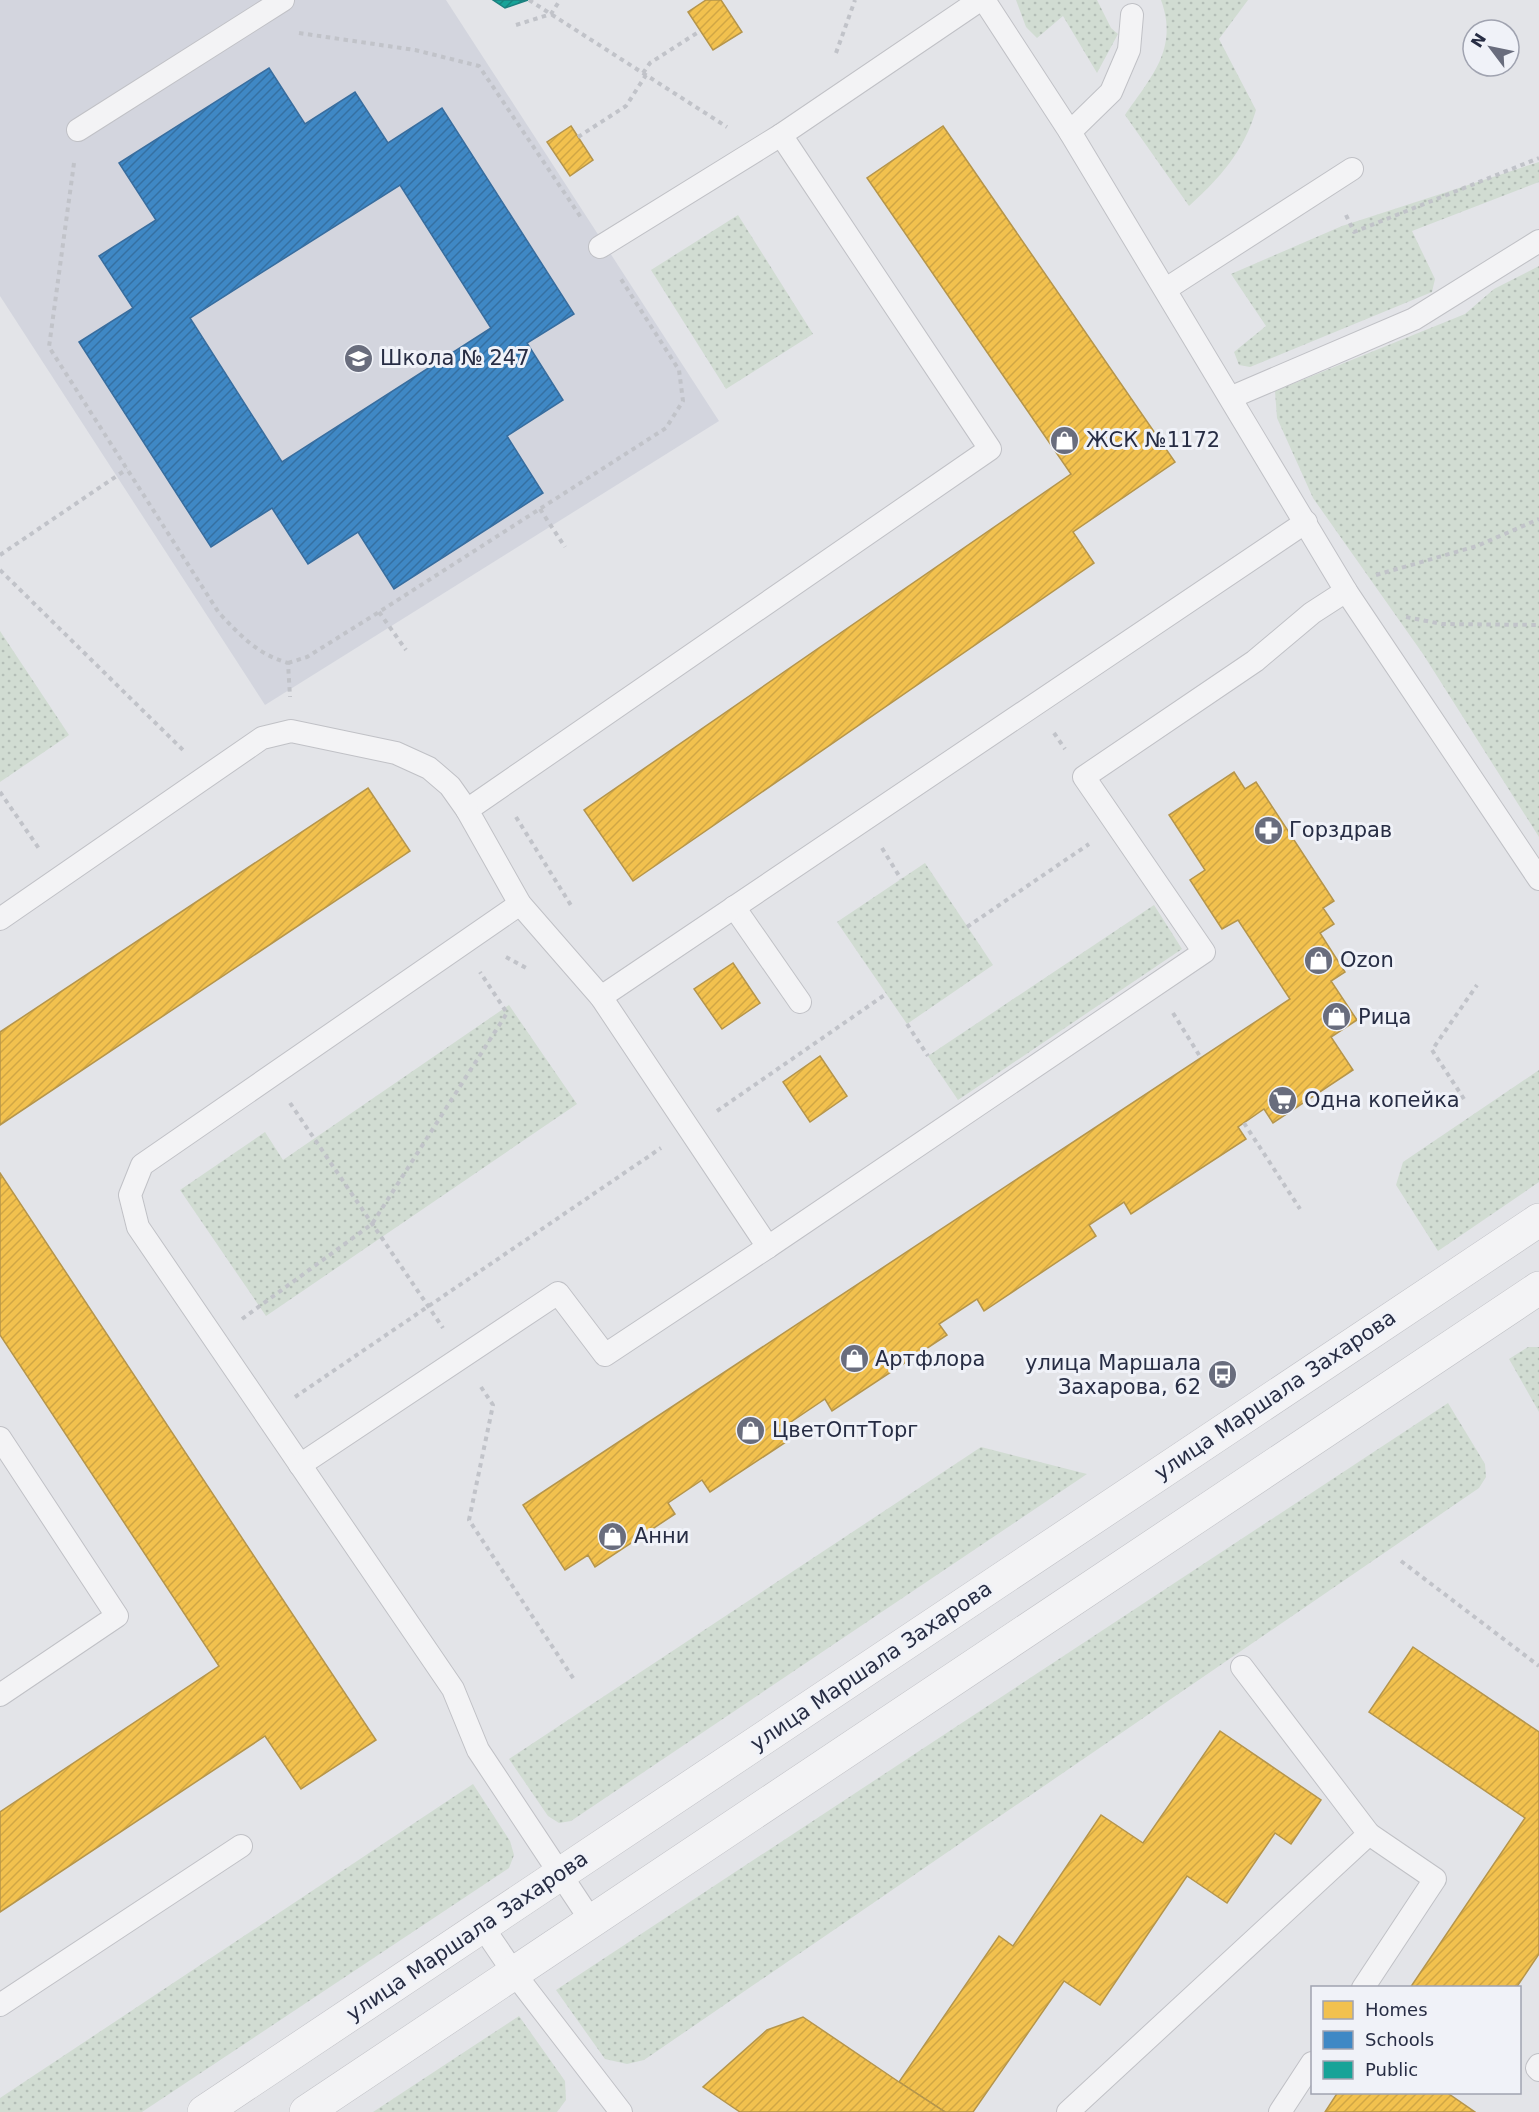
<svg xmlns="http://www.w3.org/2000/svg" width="1539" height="2112" font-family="'DejaVu Sans',sans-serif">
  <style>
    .built { fill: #d3d5de }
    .green { fill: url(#green-dots) }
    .homes { fill: url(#homes-hatch); stroke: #b5954b; stroke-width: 1.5 }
    .schools { fill: url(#schools-hatch); stroke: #386d9e; stroke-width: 1.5; fill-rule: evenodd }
    .public { fill: url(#public-hatch); stroke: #1c807f; stroke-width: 1.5 }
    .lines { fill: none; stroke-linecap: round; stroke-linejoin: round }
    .service-casing { stroke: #c0c1c6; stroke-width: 24 }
    .tertiary-casing { stroke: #c0c1c6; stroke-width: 34 }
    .path { stroke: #c1c3c9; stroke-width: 4; stroke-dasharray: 4.5 4.5; stroke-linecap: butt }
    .service { stroke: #f3f3f5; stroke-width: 22 }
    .tertiary { stroke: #f3f3f5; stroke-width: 33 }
    .labels { text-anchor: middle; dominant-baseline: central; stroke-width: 6; stroke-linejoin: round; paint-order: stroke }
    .poi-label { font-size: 21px; fill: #272d44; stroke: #f0f2f8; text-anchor: start }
    .street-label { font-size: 21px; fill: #272d44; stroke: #f0f2f8 }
  </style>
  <defs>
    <pattern id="green-dots" width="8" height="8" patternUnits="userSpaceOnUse" patternTransform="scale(1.5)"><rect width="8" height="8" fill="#d1dcd2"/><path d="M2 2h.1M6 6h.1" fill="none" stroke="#b3bdb6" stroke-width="1.8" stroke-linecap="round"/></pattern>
    <pattern id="homes-hatch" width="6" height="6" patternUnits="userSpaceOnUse" patternTransform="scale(1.5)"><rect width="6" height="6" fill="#f2c14e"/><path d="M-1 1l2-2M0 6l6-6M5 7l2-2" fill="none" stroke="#d0a645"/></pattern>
    <pattern id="schools-hatch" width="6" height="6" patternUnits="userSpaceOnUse" patternTransform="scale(1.5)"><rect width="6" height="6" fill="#3f88c5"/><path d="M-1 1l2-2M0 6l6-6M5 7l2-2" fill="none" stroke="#3570a2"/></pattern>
    <pattern id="public-hatch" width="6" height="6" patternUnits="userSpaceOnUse" patternTransform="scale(1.5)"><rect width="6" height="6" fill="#17a398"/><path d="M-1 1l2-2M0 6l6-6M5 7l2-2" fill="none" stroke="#15857e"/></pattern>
  </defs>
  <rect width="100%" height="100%" fill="#e3e4e8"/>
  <path class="built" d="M0,0H446L719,421L265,705L0,296Z"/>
  <g class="green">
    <path d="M1016,0H1097L1111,28L1118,34L1097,73L1063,16L1037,38L1026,27Z"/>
    <path d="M1161,0H1248L1219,39L1256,110C1244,151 1220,178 1189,206L1125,115C1151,77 1179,49 1161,0Z"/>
    <path d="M1539,162V182L1412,231L1435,279L1432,292L1250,367L1239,365L1234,352L1266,326L1231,274L1342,226Z"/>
    <path d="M738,215L813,334L726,389L651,270Z"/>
    <path d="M1539,266V837L1423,654L1313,498L1277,418L1275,391L1465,314L1494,289Z"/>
    <path d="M0,631L69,735L0,782Z"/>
    <path d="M925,863L993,965L907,1024L837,922Z"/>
    <path d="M1154,905L1182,949L958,1100L928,1056Z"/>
    <path d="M509,1005L577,1104L266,1316L180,1190L265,1132L283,1160Z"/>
    <path d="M1539,1070V1182L1438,1251L1396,1185L1403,1162Z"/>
    <path d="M1528,1347H1539V1412L1509,1359Z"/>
    <path d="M1448,1403L1485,1464L1486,1477L1479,1488L644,2060L627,2064L605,2059L556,1990Z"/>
    <path d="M981,1447L1087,1474L571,1821L559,1823L548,1816L509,1759Z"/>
    <path d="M473,1784L510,1841L514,1855L509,1868L142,2112H0V2098Z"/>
    <path d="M519,2016L565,2081L566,2100L557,2112H373Z"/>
  </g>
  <g class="homes">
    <path d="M706,0H721L742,32L713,50L688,12Z"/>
    <path d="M571,126L593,160L570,176L547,142Z"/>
    <path d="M943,126L1175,462L1073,532L1094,563L633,881L584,810L1071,474L867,178Z"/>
    <path d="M1234,772L1245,789L1256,782L1334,901L1323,908L1334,924L1320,933L1345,972L1331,981L1357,1020L1331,1037L1353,1070L1273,1123L1264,1109L1238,1127L1246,1139L1131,1214L1124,1202L1089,1225L1096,1236L984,1311L977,1299L939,1324L947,1335L832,1411L825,1399L782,1428L789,1440L710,1492L702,1480L668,1503L675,1514L595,1567L588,1555L565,1570L523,1505L1290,999L1238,920L1222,929L1190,880L1205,870L1169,815Z"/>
    <path d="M368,788L410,851L0,1125V1032Z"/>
    <path d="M733,963L760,1003L722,1029L694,989Z"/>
    <path d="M820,1056L847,1096L810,1122L783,1082Z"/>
    <path d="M0,1173L376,1740L301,1789L265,1736L0,1912V1812L219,1666L0,1335Z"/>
    <path d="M1413,1647L1539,1732V1954L1516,1988H1410L1525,1818L1369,1712Z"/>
    <path d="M1220,1731L1321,1800L1291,1844L1275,1833L1227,1903L1187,1876L1100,2005L1064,1981L973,2112H945L899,2082L999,1936L1013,1946L1101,1815L1143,1843Z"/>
    <path d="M803,2017L899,2082L945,2112H740L703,2087L767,2030Z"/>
    <path d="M1338,2092H1446L1475,2112H1325Z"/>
  </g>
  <path class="schools" d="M269,68L305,124L355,92L388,143L442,108L574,314L527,343L563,400L507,436L543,493L394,589L358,532L308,564L272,508L211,547L79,342L133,308L99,256L156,220L119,163ZM400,185L491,328L282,462L190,318Z"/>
  <path class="public" d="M493,0H528L505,8Z"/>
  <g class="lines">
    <defs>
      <g id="service">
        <path d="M980,0L781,135L990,449L467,810L520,904L601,997L768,1247L1204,952L1084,777L1255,661L1312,613L1346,591"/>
        <path d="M984,0L1070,132L1346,591L1539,879"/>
        <path d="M78,130L283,0"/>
        <path d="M1070,132L1111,92L1129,50L1132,15"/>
        <path d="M600,247L781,135"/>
        <path d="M1166,289L1352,169"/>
        <path d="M1232,397L1414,319L1539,241"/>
        <path d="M520,904L142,1165L130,1195L138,1227L453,1689L478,1750L592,1922"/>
        <path d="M734,907L800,1002"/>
        <path d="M0,919L262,738L291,731L396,753L429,768L450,786L467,810"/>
        <path d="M601,997L1306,522"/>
        <path d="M0,1438L117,1616L0,1695"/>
        <path d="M300,1465L558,1293L605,1355L768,1247"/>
        <path d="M482,1926L514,1973L621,2112"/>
        <path d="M1363,1988L1435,1879L1369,1834"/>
        <path d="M0,2005L241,1846"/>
        <path d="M1539,2065L1537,2068L1539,2070"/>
        <path d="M1068,2112L1369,1834L1242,1667"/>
        <path d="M1280,2112L1312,2063"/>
      </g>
      <g id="tertiary">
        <path d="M204,2112L1539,1220"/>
        <path d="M306,2112L1539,1288"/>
      </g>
    </defs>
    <use href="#service" class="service-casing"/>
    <use href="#tertiary" class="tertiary-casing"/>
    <g class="path">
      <path d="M529,0L727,127"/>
      <path d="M516,25L551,14L560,0"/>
      <path d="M299,33L415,50L479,66L582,219"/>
      <path d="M836,53L855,0"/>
      <path d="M643,73L650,63L700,31"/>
      <path d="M578,137L626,106L646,75"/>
      <path d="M74,163L49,347L219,613C241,636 257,654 288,663L290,697"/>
      <path d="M1346,215L1354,232L1539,158"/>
      <path d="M540,509L565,547"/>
      <path d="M0,555L127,469"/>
      <path d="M0,570L184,751"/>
      <path d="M1376,575L1477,546L1539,519"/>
      <path d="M379,612L406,650"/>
      <path d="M1406,617L1442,624L1539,625"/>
      <path d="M288,663L307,657L379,612L666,428L683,401L679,370L619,276"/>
      <path d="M1054,733L1065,749"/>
      <path d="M0,792L40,850"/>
      <path d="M516,817L572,907"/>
      <path d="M882,848L901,879"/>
      <path d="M967,927L1089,844"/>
      <path d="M506,957L528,969"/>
      <path d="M1173,1013L1201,1058"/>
      <path d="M907,1024L928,1056"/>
      <path d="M1464,1099L1432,1050L1477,985"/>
      <path d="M290,1103L443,1328"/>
      <path d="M717,1111L886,994"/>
      <path d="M1244,1123L1300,1209"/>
      <path d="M242,1319L372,1224L507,1013L480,972"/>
      <path d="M481,1387L493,1405L469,1520L575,1681"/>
      <path d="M295,1397L661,1148"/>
      <path d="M1401,1561L1539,1666"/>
    </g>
    <use href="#service" class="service"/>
    <use href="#tertiary" class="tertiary"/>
  </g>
  <defs>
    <symbol id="school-disc" viewBox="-11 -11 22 22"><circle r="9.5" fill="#696d7d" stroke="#f0f2f8"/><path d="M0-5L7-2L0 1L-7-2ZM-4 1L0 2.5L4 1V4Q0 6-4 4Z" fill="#fff"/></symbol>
    <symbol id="shop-disc" viewBox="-11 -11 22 22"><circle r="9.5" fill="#696d7d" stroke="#f0f2f8"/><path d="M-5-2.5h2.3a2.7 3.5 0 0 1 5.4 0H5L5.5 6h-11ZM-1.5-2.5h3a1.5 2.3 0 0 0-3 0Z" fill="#fff"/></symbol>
    <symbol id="pharmacy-disc" viewBox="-11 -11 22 22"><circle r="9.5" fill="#696d7d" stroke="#f0f2f8"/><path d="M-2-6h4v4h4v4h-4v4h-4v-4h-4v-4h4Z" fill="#fff"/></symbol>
    <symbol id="supermarket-disc" viewBox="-11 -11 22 22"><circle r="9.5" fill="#696d7d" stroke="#f0f2f8"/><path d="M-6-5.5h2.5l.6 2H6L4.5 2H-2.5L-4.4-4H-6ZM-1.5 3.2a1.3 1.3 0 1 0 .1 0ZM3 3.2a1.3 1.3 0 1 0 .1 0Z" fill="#fff"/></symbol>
    <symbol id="bus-disc" viewBox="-11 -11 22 22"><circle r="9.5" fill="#696d7d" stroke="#f0f2f8"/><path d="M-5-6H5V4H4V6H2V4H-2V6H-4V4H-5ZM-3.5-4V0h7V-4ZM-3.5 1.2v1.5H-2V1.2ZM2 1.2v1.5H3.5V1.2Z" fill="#fff"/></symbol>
  </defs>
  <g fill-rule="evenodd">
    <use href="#school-disc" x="342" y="342" width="33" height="33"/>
    <use href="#shop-disc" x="1048" y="424" width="33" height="33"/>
    <use href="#pharmacy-disc" x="1252" y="814" width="33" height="33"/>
    <use href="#shop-disc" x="1302" y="944" width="33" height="33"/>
    <use href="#shop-disc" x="1320" y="1000" width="33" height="33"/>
    <use href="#supermarket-disc" x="1266" y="1084" width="33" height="33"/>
    <use href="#shop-disc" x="838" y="1342" width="33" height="33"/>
    <use href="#bus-disc" x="1206" y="1358" width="33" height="33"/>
    <use href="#shop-disc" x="734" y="1414" width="33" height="33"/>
    <use href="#shop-disc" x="596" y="1520" width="33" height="33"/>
  </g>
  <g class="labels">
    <g class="poi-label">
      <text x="380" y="358">Школа № 247</text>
      <text x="1086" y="440">ЖСК №1172</text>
      <text x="1289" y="830">Горздрав</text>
      <text x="1340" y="960">Ozon</text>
      <text x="1358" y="1017">Рица</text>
      <text x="1304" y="1100">Одна копейка</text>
      <text x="875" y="1359">Артфлора</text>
      <text x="1201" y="1363" text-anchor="end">улица Маршала<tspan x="1201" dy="24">Захарова, 62</tspan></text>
      <text x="772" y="1430">ЦветОптТорг</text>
      <text x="634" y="1536">Анни</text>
    </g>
    <g class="street-label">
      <text transform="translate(1275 1395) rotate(-34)">улица Маршала Захарова</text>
      <text transform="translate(871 1666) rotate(-34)">улица Маршала Захарова</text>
      <text transform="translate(467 1936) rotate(-34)">улица Маршала Захарова</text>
    </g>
  </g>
  <rect x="1311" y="1986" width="210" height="108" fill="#f0f2f8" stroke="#a0a3b0" stroke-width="1.5"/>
  <rect x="1323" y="2001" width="30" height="18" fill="#f2c14e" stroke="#a0a3b0" stroke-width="1.5"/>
  <text x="1365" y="2016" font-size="18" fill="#272d44">Homes</text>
  <rect x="1323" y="2031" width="30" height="18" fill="#3f88c5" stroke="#a0a3b0" stroke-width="1.5"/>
  <text x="1365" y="2046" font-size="18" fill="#272d44">Schools</text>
  <rect x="1323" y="2061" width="30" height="18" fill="#17a398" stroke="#a0a3b0" stroke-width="1.5"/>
  <text x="1365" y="2076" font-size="18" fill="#272d44">Public</text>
  <g transform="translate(1491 48) rotate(302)"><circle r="28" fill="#f0f2f8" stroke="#a0a3b0" stroke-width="1.5"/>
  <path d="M0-4.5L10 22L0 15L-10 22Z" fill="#696d7d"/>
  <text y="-9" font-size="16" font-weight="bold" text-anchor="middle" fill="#272d44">N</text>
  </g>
</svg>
